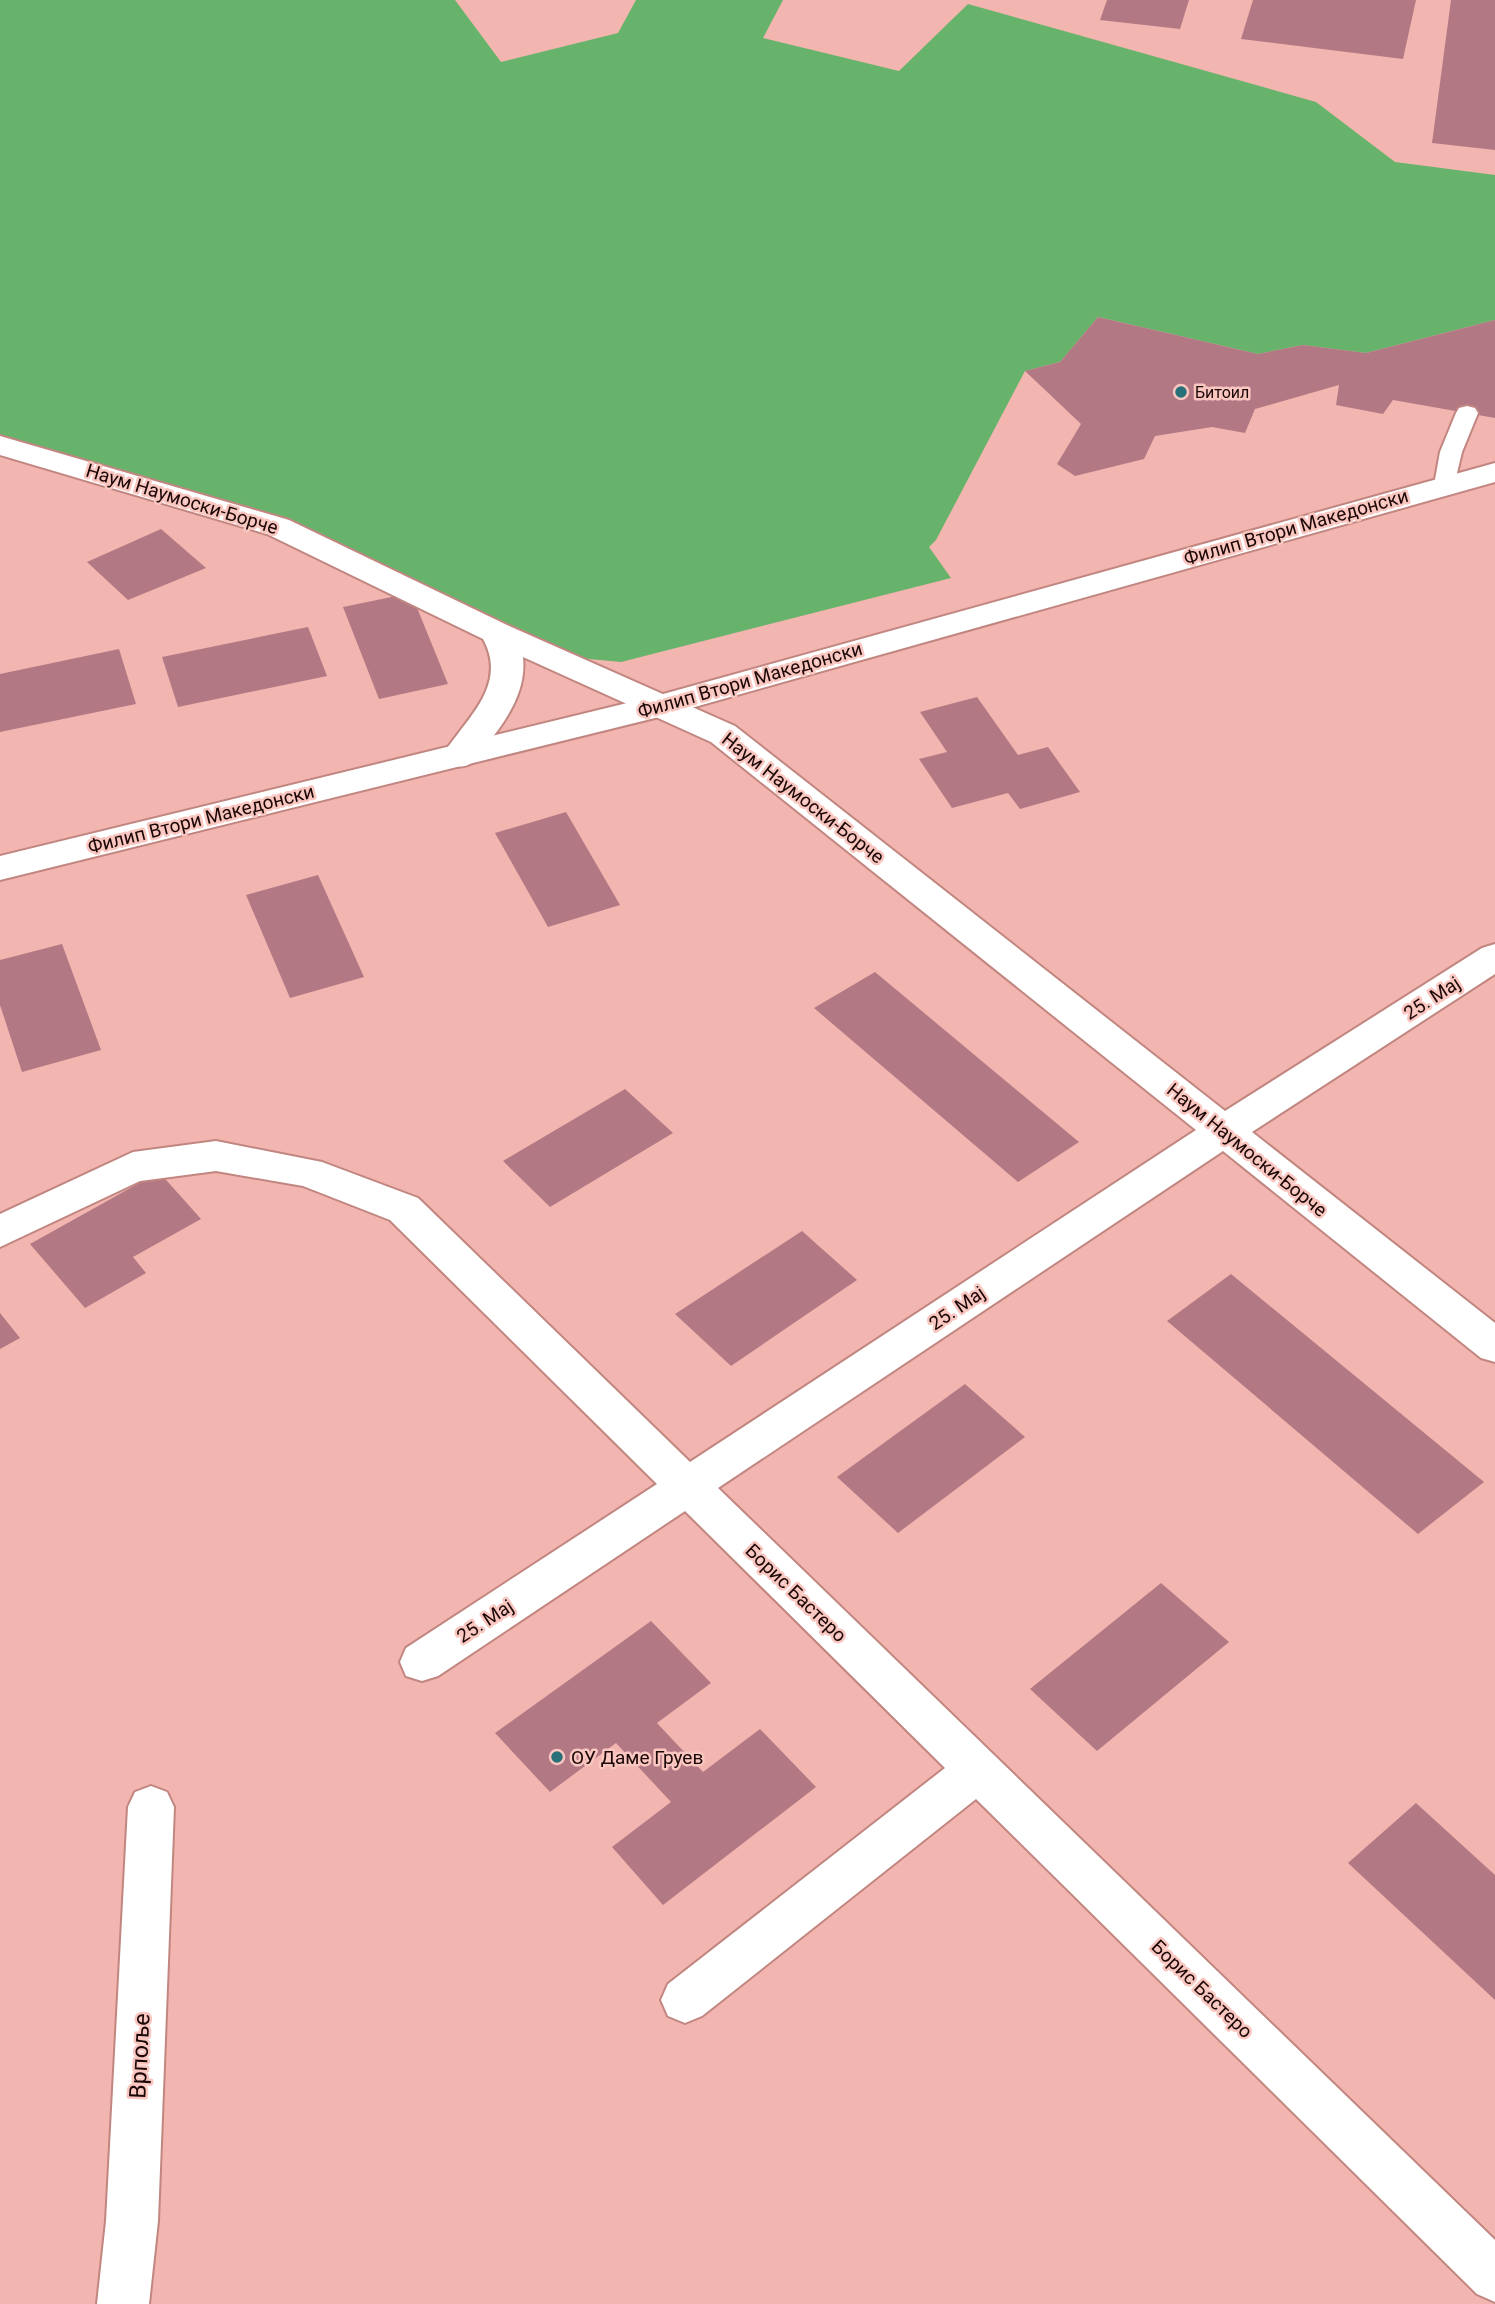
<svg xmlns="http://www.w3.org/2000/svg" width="1495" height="2304" font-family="Roboto,sans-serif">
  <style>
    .green { fill: #68b36c }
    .building { fill: #b27985 }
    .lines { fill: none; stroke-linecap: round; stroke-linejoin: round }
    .lane-casing { stroke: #c18680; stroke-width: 4 }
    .street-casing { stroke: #c18680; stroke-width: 4 }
    .secondary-casing { stroke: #c18680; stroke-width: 4 }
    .lane { fill: #fff; fill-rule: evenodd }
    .street { fill: #fff; fill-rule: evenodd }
    .secondary { fill: #fff; fill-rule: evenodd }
    .poi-dot { fill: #287179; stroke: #f9c6c0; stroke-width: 2.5 }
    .labels { text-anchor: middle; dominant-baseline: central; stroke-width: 5; stroke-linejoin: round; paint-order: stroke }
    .far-poi-label { font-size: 16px; fill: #1b0706; stroke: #f9c6c0; text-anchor: start }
    .street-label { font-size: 19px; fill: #1b0706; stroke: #f9c6c0 }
    .poi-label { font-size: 19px; fill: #1b0706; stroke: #f9c6c0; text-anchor: start }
    .near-street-label { font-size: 23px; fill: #1b0706; stroke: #f9c6c0 }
  </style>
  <rect width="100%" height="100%" fill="#f3b5af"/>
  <path class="green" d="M0,0H455L501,62L618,33L636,0H783L763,38L899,71L968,4L1316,102L1395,162L1495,175V320L1366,353L1303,345L1258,354L1098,317L1060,362L1025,371L936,540L929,547L951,578L621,662L546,655L278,527L0,445Z"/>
  <g class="building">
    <path d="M1107,0H1189L1180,29L1100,20Z"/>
    <path d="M1253,0H1416L1403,59L1241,39Z"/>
    <path d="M1451,0H1495V150L1432,143Z"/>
    <path d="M1098,317L1258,354L1303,345L1366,353L1495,320V418L1393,400L1383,414L1336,405L1339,385L1255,409L1245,433L1212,427L1155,436L1144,459L1075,476L1057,464L1081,424L1025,371L1060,362Z"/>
    <path d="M161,529L206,568L128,600L87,562Z"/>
    <path d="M411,593L448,684L379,699L343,607Z"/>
    <path d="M308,627L327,676L178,707L162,657Z"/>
    <path d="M119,649L136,704L0,732V674Z"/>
    <path d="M977,697L1018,755L1048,747L1080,792L1020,809L1008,793L952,808L919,759L947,752L920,712Z"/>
    <path d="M566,812L620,905L548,927L495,833Z"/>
    <path d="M318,875L364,977L290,998L246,895Z"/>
    <path d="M62,944L101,1050L22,1072L0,1005V960Z"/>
    <path d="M875,972L1079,1142L1018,1182L814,1008Z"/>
    <path d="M625,1089L673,1133L550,1207L503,1161Z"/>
    <path d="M159,1172L201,1219L133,1257L146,1273L85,1308L30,1244Z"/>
    <path d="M802,1231L857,1280L731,1366L675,1314Z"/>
    <path d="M1231,1274L1484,1482L1418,1534L1167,1321Z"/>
    <path d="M0,1313L20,1338L0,1349Z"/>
    <path d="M965,1384L1025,1437L898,1533L837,1477Z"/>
    <path d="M1161,1583L1229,1642L1097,1751L1030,1689Z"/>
    <path d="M651,1621L711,1683L657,1723L703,1772L760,1729L816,1787L663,1905L612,1847L671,1802L616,1743L550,1792L495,1733Z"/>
    <path d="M1416,1803L1495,1875V2000L1348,1863Z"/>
  </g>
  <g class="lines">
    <defs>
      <path id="lane" d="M1467,406L1475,408L1478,413L1462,452L1453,490H1437L1434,485L1440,452L1456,413L1459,408Z"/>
      <g id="street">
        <path d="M0,436L289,520L507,625L735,726L1225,1111L1482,948L1495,944V974L1252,1132L1495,1323V1362L1481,1358L1223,1151L718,1488L1495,2240V2302L1477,2294L976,1799L702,2016L685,2023L668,2016L661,2000L668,1984L945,1768L685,1511L438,1676L422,1681L406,1676L400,1662L406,1648L657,1484L390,1220L303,1186L216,1171L140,1181L0,1247V1214L133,1152L216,1141L322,1162L418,1198L690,1462L1196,1130L711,742L523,657C527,692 505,723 483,749C479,755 474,762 468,765C460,768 455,766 447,764L442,756C465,719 509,686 483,639L267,534L0,455Z"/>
        <path d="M151,1786L167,1792L174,1807L158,2221L149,2304H97L106,2221L128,1807L135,1792Z"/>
      </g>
      <path id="secondary" d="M1495,463V482L659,717L0,880V856L656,696Z"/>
    </defs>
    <use href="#lane" class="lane-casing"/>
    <use href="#street" class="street-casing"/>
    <use href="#secondary" class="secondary-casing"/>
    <use href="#lane" class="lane"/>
    <use href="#street" class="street"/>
    <use href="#secondary" class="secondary"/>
  </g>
  <g class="poi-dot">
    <circle cx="1181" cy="392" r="7"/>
    <circle cx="557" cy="1757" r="7"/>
  </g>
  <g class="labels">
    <g class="far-poi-label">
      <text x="1195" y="392">Битоил</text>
    </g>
    <g class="street-label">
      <text transform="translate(182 499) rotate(17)">Наум Наумоски-Борче</text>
      <text transform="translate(1296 527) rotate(-16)">Филип Втори Македонски</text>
      <text transform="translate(750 680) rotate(-16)">Филип Втори Македонски</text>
      <text transform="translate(803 798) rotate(38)">Наум Наумоски-Борче</text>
      <text transform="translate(201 819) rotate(-14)">Филип Втори Македонски</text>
      <text transform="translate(1432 998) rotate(-33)">25. Мај</text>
      <text transform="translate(1247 1150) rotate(39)">Наум Наумоски-Борче</text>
      <text transform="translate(957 1308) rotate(-34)">25. Мај</text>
      <text transform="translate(796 1593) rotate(44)">Борис Бастеро</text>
      <text transform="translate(485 1621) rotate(-33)">25. Мај</text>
      <text transform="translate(1202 1989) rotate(44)">Борис Бастеро</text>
    </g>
    <g class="poi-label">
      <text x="571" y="1757">ОУ Даме Груев</text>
    </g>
    <g class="near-street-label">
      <text transform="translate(140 2056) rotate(-87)">Врпоље</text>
    </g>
  </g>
</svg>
